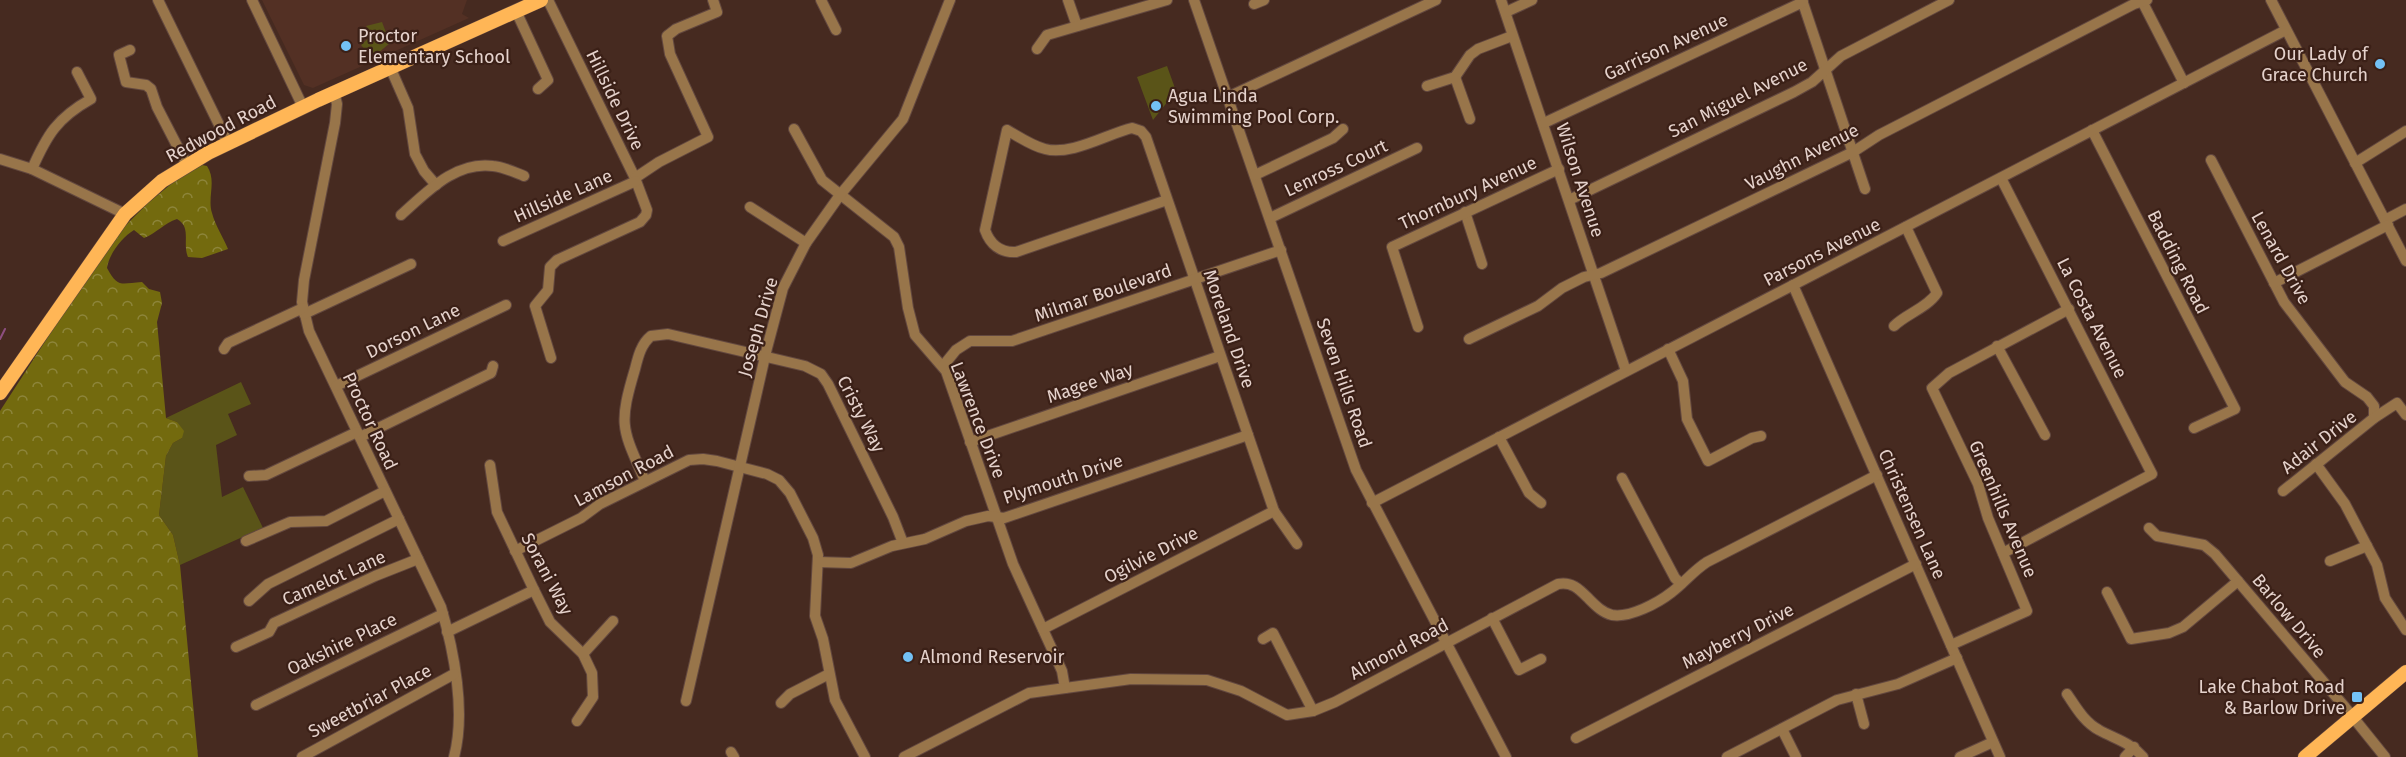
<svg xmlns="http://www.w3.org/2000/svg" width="2406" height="757" font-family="'Fira Sans',sans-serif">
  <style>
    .built { fill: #533024 }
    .green { fill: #5a5418 }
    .forest { fill: url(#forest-crowns) }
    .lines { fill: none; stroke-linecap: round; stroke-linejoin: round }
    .stream { stroke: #8d4f80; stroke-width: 2 }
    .minor-casing { stroke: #63483f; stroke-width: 12 }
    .major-casing { stroke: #63483f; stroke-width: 15 }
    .minor { stroke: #98754a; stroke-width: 10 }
    .major { stroke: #ffb656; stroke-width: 14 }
    .poi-dot { fill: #73c1f5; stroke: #3b2017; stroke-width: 2 }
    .labels { text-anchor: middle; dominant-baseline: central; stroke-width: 4.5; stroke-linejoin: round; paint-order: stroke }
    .poi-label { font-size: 18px; fill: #e5d2cc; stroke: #3b2017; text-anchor: start }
    .street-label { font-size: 18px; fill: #e5d2cc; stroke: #3b2017 }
  </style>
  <defs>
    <pattern id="forest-crowns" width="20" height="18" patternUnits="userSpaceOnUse" patternTransform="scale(1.5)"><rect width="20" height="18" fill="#736a0e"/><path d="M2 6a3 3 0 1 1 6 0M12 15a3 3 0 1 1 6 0" fill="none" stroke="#8d853b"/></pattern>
  </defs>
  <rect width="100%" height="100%" fill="#462a20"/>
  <path class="built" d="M262,0H467L462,14L469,18L313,88L304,85Z"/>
  <g class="green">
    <path d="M382,22L390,43L372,58L361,45L373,34L366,26Z"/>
    <path d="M1167,66L1176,91L1153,120L1137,77Z"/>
    <path d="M241,382L251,404L228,414L237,435L216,445L222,497L243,487L263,528L180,565L173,535L159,515L166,456L173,443L182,438L177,422L166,418Z"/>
  </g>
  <path class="forest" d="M202,165L207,166C217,181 207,197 212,213C215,225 223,237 228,249L202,258L188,257C182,244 192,227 177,219C164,223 157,233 144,238L134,230C122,237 109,254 107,268C118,289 122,283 142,282L149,289L160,292L162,303L157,322L166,418L177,422L184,431L182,438L173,443L166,456L159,515L173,535L180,565L198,757H0V411L90,272L125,226L147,204L177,179Z"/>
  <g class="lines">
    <path class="stream" d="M0,339L5,329"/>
    <defs>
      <g id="minor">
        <path d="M158,0L228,143"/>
        <path d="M252,0L303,107"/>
        <path d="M548,0L635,178L647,210L646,215L640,222L557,260L550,267L548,290L535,306L551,358"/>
        <path d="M821,0L836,30"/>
        <path d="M1068,0L1077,26"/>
        <path d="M1194,0L1356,470L1506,757"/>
        <path d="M1501,0L1626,371"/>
        <path d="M1802,0L1865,189"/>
        <path d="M2271,0L2406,261"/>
        <path d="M2143,3L2184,83"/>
        <path d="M1254,4L1264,0"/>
        <path d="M516,11L548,80L538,89"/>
        <path d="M1506,12L1532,0"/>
        <path d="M1037,49L1047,35L1167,0"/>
        <path d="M130,50L119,55L126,82L146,85L151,89L157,107L187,165"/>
        <path d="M390,67L408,108L415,154L424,171L436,185"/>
        <path d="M1455,77L1470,119"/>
        <path d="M1427,86L1455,77L1470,55L1478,49L1512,36"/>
        <path d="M334,92L337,104L335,123L304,280L302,302L309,331L441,607C454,651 466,712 454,757"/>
        <path d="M1228,97L1436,0"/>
        <path d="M1544,123L1803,2"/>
        <path d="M794,129L822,180L894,237L899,247L908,308L915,335L946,371L1013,564L1062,671L1065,688"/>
        <path d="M2092,130L2235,409L2194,428"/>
        <path d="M0,159L32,169L125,214"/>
        <path d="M2211,160L2284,302L2345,382L2367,397L2374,406V418"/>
        <path d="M2355,163L2406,131"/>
        <path d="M32,169C47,135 57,118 91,99L77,72"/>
        <path d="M1255,175L1333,138L1343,129"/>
        <path d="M635,178L659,162L708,137L670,54L667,36L676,29L717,12L713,0"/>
        <path d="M2001,178L2152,474L2003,553"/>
        <path d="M1167,200L1016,252C1000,253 990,244 985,230L1007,130C1019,137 1032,146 1045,149C1071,156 1107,134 1132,128L1141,131L1146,137L1274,511L1297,544"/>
        <path d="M1569,200L1794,92L1812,82L1841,56L1949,0"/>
        <path d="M750,207L806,243"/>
        <path d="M1465,212L1482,264"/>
        <path d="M401,215C427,192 455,161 493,166C504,167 514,172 524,176"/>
        <path d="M1270,218L1417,148"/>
        <path d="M2385,220L2406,209"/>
        <path d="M503,241L636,181"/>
        <path d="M2274,283L2388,225"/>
        <path d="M1793,285L2000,757"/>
        <path d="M304,314L411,264"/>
        <path d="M1894,326C1906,314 1927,308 1937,293L1906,227"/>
        <path d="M1418,327L1392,247L1559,169"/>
        <path d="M1469,339L1538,306L1562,288L1584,277L1601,273L1853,152L1879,135L2134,4L2147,0"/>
        <path d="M1997,346L2045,435"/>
        <path d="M224,349L228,343L303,308"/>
        <path d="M1668,349L1683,381L1687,419L1708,461L1752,438L1761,436"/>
        <path d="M943,366L956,350L970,341H1012L1281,250"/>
        <path d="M336,386L506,305"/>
        <path d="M360,437L491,373L493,366"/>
        <path d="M1499,437L1529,493L1541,503"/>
        <path d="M970,442L1220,356"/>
        <path d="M2316,464L2345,504L2367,546L2377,565L2385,598L2406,630"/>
        <path d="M490,465L497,512L534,590L550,622L583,654L592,673L593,697L577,721"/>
        <path d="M249,476L266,475L357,432"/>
        <path d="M1622,478L1675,578L1681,584"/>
        <path d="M645,481C622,428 618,426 635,369C638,357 641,344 651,336L668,334L805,366L821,374L828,384L893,517L903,543"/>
        <path d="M2283,491L2374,418L2397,403L2406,415"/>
        <path d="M1372,503L2286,30"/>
        <path d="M2149,528L2157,536L2204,545L2215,554L2344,706L2385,757"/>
        <path d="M246,541L290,522L326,521L385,491"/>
        <path d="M515,551L581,518L600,504L689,460L703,459L717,461L767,474L779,480L790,493L813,538L818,555L815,616L823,639L835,700L865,757"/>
        <path d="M2330,561L2367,546"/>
        <path d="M818,562L851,563L892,546L925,539L966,521L988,516L1004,518L1248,435"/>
        <path d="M2107,592L2131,639L2169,633L2183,627L2238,581"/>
        <path d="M249,601L268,584L399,519"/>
        <path d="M1492,618L1519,670L1541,659"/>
        <path d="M1043,629L1274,511"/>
        <path d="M447,632L534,590"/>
        <path d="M1263,639L1273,633L1313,711"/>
        <path d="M1951,645L2027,611L1988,518L1978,484L1932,388L1949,373L2069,309"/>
        <path d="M236,647L269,632L274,623L375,576L418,559"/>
        <path d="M583,654L613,621"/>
        <path d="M1856,694L1864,724"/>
        <path d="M2067,694C2076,707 2084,722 2099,730C2115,739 2130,742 2143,757"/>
        <path d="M686,701L767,348L783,288L806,243L840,195L903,119L950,0"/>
        <path d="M781,703L790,694L829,674"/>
        <path d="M256,705L443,614"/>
        <path d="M1782,729L1796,757"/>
        <path d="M1576,738L1916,564"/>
        <path d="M731,752L734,757"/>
        <path d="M302,757L454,674"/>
        <path d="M904,757L1029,693L1131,679L1207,680L1241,691L1287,715L1313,711L1335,702L1558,584C1572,581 1580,590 1589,599C1596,606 1603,613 1612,615C1630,618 1658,603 1672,592C1684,583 1693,571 1707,562L1877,475"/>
        <path d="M1727,757L1837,700L1898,684L1957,658"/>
        <path d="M1960,757L1993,742"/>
        <path d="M2125,757L2134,747"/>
      </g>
      <g id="major">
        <path d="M0,393L125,214L162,181L208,153L318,100L541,0"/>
        <path d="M2305,757L2406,672"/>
      </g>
    </defs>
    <use href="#minor" class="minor-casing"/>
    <use href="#major" class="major-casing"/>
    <use href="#minor" class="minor"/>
    <use href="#major" class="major"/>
  </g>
  <g class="poi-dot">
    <circle cx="346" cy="46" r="6"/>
    <circle cx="2380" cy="64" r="6"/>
    <circle cx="1156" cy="106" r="6"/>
    <circle cx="908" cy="657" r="6"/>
    <rect x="2351" y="691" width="12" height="12" rx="3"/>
  </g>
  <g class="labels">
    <g class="poi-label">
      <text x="358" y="36">Proctor<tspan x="358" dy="21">Elementary School</tspan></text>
      <text x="2368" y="54" text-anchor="end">Our Lady of<tspan x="2368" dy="21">Grace Church</tspan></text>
      <text x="1168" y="96">Agua Linda<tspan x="1168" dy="21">Swimming Pool Corp.</tspan></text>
      <text x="920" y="657">Almond Reservoir</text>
      <text x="2345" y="687" text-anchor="end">Lake Chabot Road<tspan x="2345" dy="21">&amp; Barlow Drive</tspan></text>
    </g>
    <g class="street-label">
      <text transform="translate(1666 47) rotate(-25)">Garrison Avenue</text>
      <text transform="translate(1738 98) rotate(-27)">San Miguel Avenue</text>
      <text transform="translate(615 100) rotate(64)">Hillside Drive</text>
      <text transform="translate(221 129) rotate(-28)">Redwood Road</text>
      <text transform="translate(1802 157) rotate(-27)">Vaughn Avenue</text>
      <text transform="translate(1336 168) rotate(-25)">Lenross Court</text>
      <text transform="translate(1580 180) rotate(72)">Wilson Avenue</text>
      <text transform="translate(1468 193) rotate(-25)">Thornbury Avenue</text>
      <text transform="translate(563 196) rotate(-24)">Hillside Lane</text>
      <text transform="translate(1822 252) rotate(-27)">Parsons Avenue</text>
      <text transform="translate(2281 258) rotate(61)">Lenard Drive</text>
      <text transform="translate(2178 262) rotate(63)">Badding Road</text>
      <text transform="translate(1103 293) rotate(-19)">Milmar Boulevard</text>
      <text transform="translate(2092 318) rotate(63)">La Costa Avenue</text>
      <text transform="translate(758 327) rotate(-74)">Joseph Drive</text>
      <text transform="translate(1229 329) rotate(71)">Moreland Drive</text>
      <text transform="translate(413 331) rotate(-26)">Dorson Lane</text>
      <text transform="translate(1090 383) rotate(-19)">Magee Way</text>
      <text transform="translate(1344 383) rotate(71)">Seven Hills Road</text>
      <text transform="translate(861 414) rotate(63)">Cristy Way</text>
      <text transform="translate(978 420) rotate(69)">Lawrence Drive</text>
      <text transform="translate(370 421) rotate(65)">Proctor Road</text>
      <text transform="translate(2319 442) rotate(-38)">Adair Drive</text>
      <text transform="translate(624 476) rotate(-28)">Lamson Road</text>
      <text transform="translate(1063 479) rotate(-18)">Plymouth Drive</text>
      <text transform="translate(2003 509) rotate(67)">Greenhills Avenue</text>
      <text transform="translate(1912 514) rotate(66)">Christensen Lane</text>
      <text transform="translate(1151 555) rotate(-27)">Ogilvie Drive</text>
      <text transform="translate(547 574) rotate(62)">Sorani Way</text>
      <text transform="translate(334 578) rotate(-24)">Camelot Lane</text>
      <text transform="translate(2289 616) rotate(50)">Barlow Drive</text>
      <text transform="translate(1738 636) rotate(-27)">Mayberry Drive</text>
      <text transform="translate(342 644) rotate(-26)">Oakshire Place</text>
      <text transform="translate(1399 649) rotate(-28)">Almond Road</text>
      <text transform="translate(370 701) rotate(-28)">Sweetbriar Place</text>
    </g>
  </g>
</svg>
